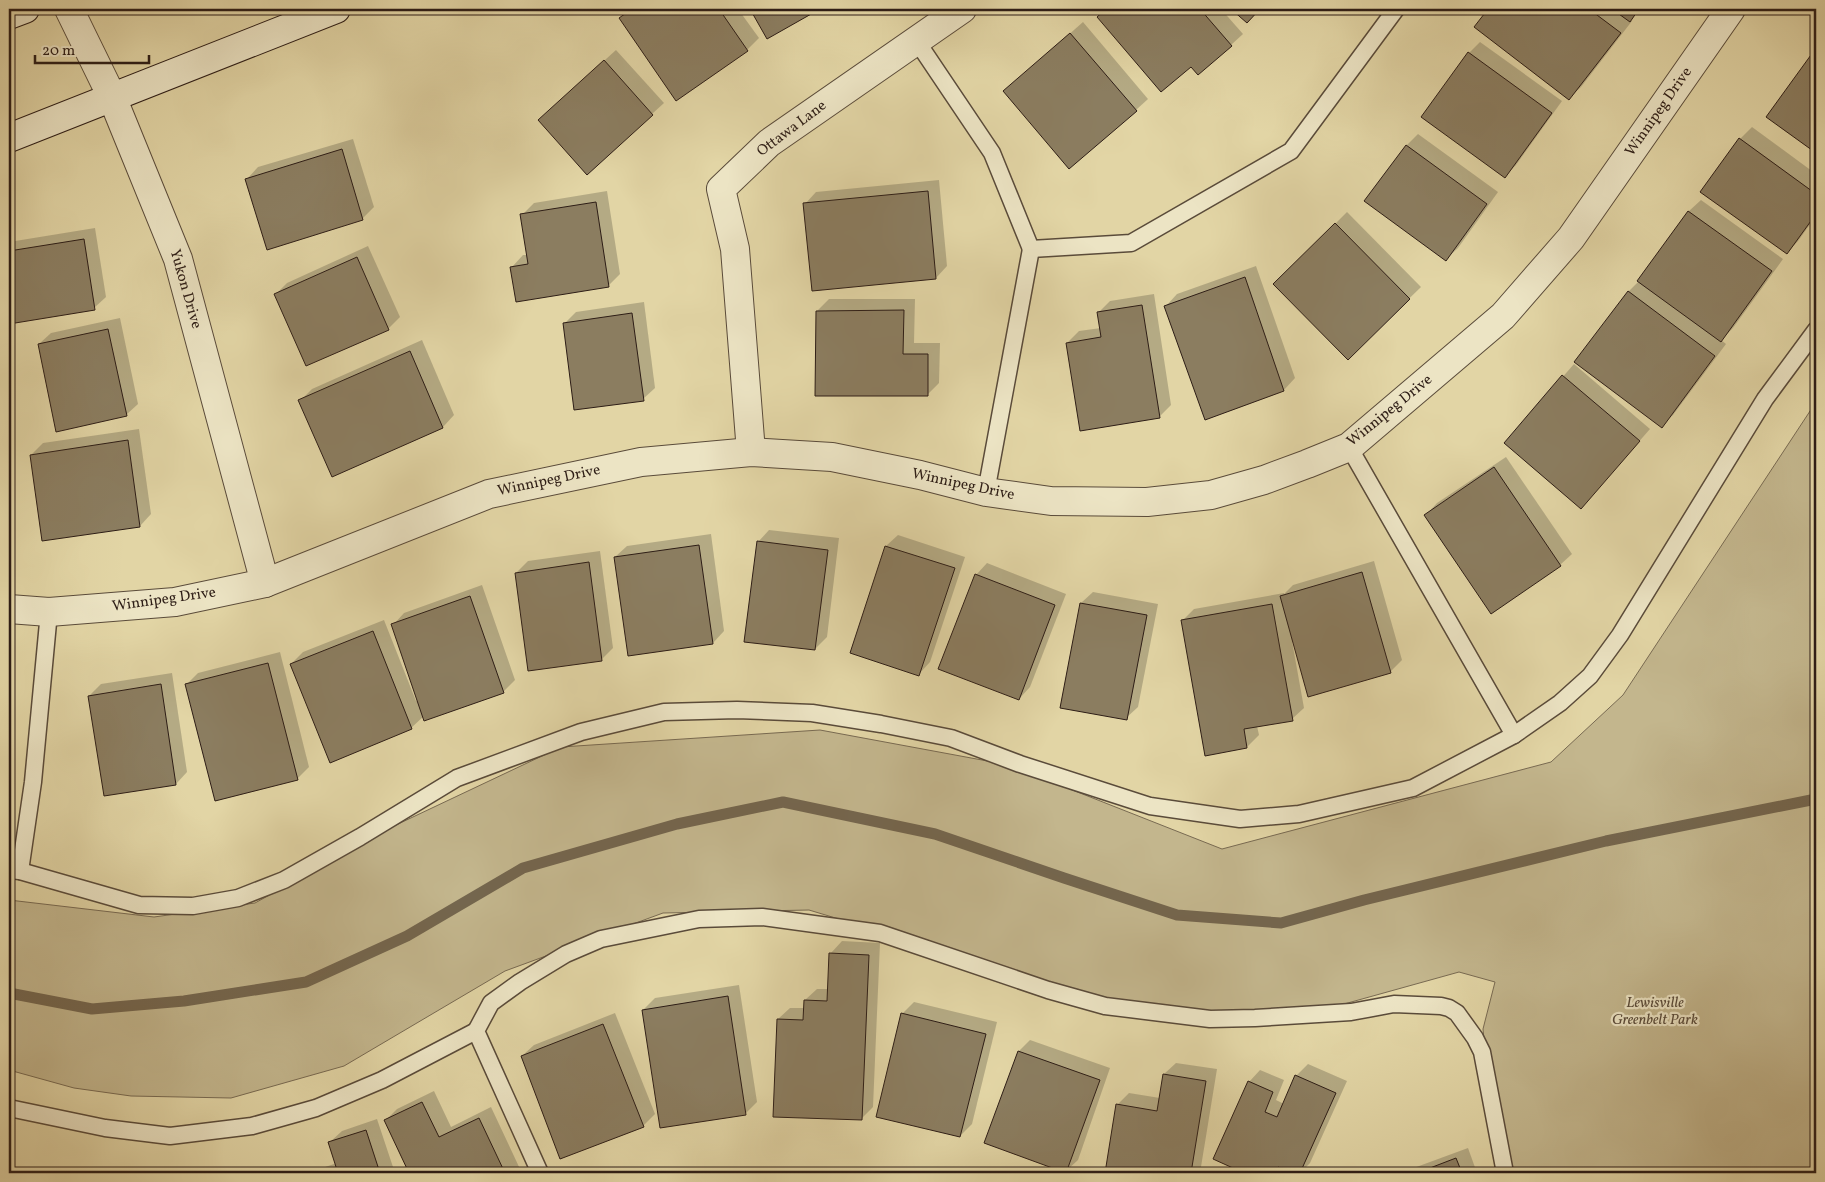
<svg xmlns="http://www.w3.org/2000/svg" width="1825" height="1182" font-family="Vollkorn,serif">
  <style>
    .green { fill: #c3b68d; stroke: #786a52 }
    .shadow { fill: #0003 }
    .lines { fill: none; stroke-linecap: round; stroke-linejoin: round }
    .stream { stroke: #74664e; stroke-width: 11 }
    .building { fill: #8b7d60; stroke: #2d1d16 }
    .lane-casing { stroke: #5a4b3a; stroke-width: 19 }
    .street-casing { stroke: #5a4b3a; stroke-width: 30 }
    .secondary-casing { stroke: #2d1d16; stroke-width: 30 }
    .lane { stroke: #ece4c4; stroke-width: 16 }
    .street { stroke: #ece4c4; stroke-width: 28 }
    .secondary { stroke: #ece4c4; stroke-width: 28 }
    .labels { text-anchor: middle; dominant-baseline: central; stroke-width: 4.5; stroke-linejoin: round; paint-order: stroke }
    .street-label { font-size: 15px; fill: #2d1d16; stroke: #ece4c4 }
    .park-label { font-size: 15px; font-style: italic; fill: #5a4b3a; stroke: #ece4c4 }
  </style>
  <rect width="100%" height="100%" fill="#e2d5a5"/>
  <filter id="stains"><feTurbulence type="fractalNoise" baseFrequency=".004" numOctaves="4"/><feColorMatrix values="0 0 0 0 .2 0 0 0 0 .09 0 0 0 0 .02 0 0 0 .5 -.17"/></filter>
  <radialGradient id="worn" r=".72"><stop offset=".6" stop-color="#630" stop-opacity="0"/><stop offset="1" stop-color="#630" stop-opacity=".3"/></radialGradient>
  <path class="green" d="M1816,402V1173H1496L1483,1029L1495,982L1459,972L1283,1021L1143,1011L809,910L663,913L505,971L344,1066L231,1098L131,1096L74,1088L9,1070V900L154,917L255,903L396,825L561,747L820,730L1009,765L1222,849L1551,762L1623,695Z"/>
  <g class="shadow">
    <path d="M630,9H738L759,38L747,50L677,99L621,18Z"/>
    <path d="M752,9H817L768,37Z"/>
    <path d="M1107,9H1221L1243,34L1231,45L1191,65L1098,17Z"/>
    <path d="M1489,9H1641L1630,20L1632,21L1581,87L1569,98L1476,26Z"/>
    <path d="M1083,22L1148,99L1136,110L1005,91Z"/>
    <path d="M1480,42L1562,101L1516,165L1505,176L1469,53Z"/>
    <path d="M616,50L664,103L652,114L551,109Z"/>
    <path d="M1816,50V152L1768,117Z"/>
    <path d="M1752,127L1816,174V216L1798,241L1787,253L1740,139Z"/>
    <path d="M1418,134L1498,192L1458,248L1446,259L1407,145Z"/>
    <path d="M353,139L374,207L362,219L247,179L258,167Z"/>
    <path d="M939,180L947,266L936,278L805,204L816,192Z"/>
    <path d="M607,191L620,274L609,285L512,267L523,255H528L522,215L534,203Z"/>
    <path d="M1701,200L1783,259L1733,328L1721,340L1726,344L1673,415L1661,426L1628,292L1639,281L1689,211Z"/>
    <path d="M1347,212L1421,287L1348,358L1275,284Z"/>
    <path d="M95,228L106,297L94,308L9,322V242Z"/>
    <path d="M368,246L400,317L388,329L276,294L287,283Z"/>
    <path d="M1256,266L1295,378L1284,390L1206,418L1166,306L1177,294Z"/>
    <path d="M1154,294L1171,405L1159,417L1067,343L1079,331L1101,328L1098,313L1110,301Z"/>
    <path d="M829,299H915L914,343H940L939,383L927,395L817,311Z"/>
    <path d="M644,302L655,388L643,399L564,324L576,312Z"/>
    <path d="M120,318L138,404L126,415L39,344L51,333Z"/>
    <path d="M422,340L454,415L443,427L333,475L300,401L312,389Z"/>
    <path d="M1574,364L1650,429L1581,508L1505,443Z"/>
    <path d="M139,429L151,514L140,526L31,455L43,443Z"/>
    <path d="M1506,457L1572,554L1560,565L1426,515L1437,503Z"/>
    <path d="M769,530L839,538L827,637L815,649L758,542Z"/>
    <path d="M711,534L724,631L713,643L615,557L627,546Z"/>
    <path d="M898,535L965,557L930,662L919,674L851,652L886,546Z"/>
    <path d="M600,551L613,648L601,660L516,573L528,561Z"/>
    <path d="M1374,561L1402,660L1390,672L1292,641L1304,708L1292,719L1257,726L1259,735L1247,747L1182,621L1194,609L1284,593V594L1293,585Z"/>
    <path d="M987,563L1066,594L1030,687L1019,699L976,575Z"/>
    <path d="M482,585L515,680L503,692L424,716L411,728L291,664L303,652L384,620L416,701L418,700L393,625L404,613Z"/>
    <path d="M1093,592L1158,604L1138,707L1126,718L1081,603Z"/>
    <path d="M280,652L309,767L297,779L187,684L198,673Z"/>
    <path d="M172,673L187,772L176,784L89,696L101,684Z"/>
    <path d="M9,679H11L9,699Z"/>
    <path d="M842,941L880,943L873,1107L861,1119L778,1019L790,1008H805V1000L817,989H829L831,953Z"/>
    <path d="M739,985L757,1102L746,1113L643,1010L655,998Z"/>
    <path d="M914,1002L997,1022L972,1124L960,1136L903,1013Z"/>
    <path d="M615,1013L655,1114L643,1126L522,1056L534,1045Z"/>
    <path d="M1030,1040L1110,1068L1078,1160L1066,1171L986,1142L1019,1051Z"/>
    <path d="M1176,1063L1217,1069L1200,1173L1107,1172L1117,1105L1129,1093L1160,1098L1164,1074Z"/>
    <path d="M1308,1064L1347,1081L1310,1163L1300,1173H1295L1283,1168L1280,1173H1247L1215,1159L1249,1082L1260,1070L1284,1080L1276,1100L1284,1104L1296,1076Z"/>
    <path d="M434,1091L451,1127L491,1107L520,1169L516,1173H410L385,1121L397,1109Z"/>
    <path d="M377,1119L395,1173H307L337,1163L330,1142L342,1131Z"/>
    <path d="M1468,1148L1477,1173H1400Z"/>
  </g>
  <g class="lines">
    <path class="stream" d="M9,993L92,1009L184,1001L306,982L407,936L523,868L677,824L783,802L935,834L1064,878L1177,915L1281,923L1364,900L1606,841L1816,799"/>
  </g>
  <g class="building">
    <path d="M632,9H719L748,51L676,101L619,18Z"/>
    <path d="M750,9H820L767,39Z"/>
    <path d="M1106,9H1200L1232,46L1198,75L1191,67L1161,92L1097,17Z"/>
    <path d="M1231,9H1260L1247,23Z"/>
    <path d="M1488,9H1589L1621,33L1569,100L1474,27Z"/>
    <path d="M1612,9H1639L1630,22Z"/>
    <path d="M1070,33L1137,111L1069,169L1003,91Z"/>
    <path d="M1816,48V153L1766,117Z"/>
    <path d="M1468,52L1552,113L1505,178L1421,117Z"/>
    <path d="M604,60L653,115L587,175L538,120Z"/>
    <path d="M1739,138L1816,194V214L1787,254L1700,192Z"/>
    <path d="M1406,145L1487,204L1446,261L1364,201Z"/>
    <path d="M342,149L363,220L267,250L245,179Z"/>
    <path d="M928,191L936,279L812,291L803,203Z"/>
    <path d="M596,202L609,287L516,302L510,267L528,264L520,214Z"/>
    <path d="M1688,211L1772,271L1721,342L1637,281Z"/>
    <path d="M1335,223L1410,299L1348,360L1273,284Z"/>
    <path d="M84,239L95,310L9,324V251Z"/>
    <path d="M357,257L389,330L306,366L274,294Z"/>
    <path d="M1245,277L1284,391L1205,420L1164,306Z"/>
    <path d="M1628,291L1715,356L1662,428L1574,362Z"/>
    <path d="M1142,305L1160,418L1080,431L1066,343L1101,337L1097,312Z"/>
    <path d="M904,310L903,354H928V396H815L816,311Z"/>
    <path d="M632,313L644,401L574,410L563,323Z"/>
    <path d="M108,329L127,416L56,432L38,344Z"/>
    <path d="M410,351L443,428L332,477L298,400Z"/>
    <path d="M1562,375L1640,441L1581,509L1504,443Z"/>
    <path d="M128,440L140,527L42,541L30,455Z"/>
    <path d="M1494,467L1561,566L1491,614L1424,515Z"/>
    <path d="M757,541L828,550L815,650L744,642Z"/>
    <path d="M699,545L713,644L628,656L614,557Z"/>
    <path d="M885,546L955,568L919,676L850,653Z"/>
    <path d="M589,562L602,661L528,671L515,573Z"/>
    <path d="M1362,572L1391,673L1308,697L1280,596Z"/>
    <path d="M975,574L1055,605L1019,700L938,669Z"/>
    <path d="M470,596L504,693L424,721L391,624Z"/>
    <path d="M1080,603L1147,615L1127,720L1060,708Z"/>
    <path d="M1272,604L1293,721L1244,729L1247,748L1205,756L1181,620Z"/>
    <path d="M373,631L412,729L330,763L290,664Z"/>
    <path d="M268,663L298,780L215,801L185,684Z"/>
    <path d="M161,684L176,785L104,796L88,696Z"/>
    <path d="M829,953L869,955L862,1120L773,1117L777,1019L803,1020L804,1000L827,1001Z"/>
    <path d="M728,996L746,1115L660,1128L642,1010Z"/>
    <path d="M901,1013L986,1034L960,1137L876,1117Z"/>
    <path d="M603,1024L644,1127L560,1159L521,1056Z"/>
    <path d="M1018,1051L1100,1080L1066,1173L984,1143Z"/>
    <path d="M1163,1074L1206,1081L1191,1173H1105L1116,1104L1157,1111Z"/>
    <path d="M1295,1075L1336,1093L1300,1173H1291L1278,1167L1276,1173H1244L1213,1159L1248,1081L1273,1092L1265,1112L1277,1117Z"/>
    <path d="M422,1102L439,1137L479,1118L505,1173H409L384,1120Z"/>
    <path d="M366,1130L380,1173H327L337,1170L328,1142Z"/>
    <path d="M1456,1158L1462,1173H1417Z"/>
  </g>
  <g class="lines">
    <defs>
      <g id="lane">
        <path d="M916,40L992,153L1031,249L1131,243L1291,151L1396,9"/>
        <path d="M1349,447L1514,735"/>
        <path d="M986,492L1031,249"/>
        <path d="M9,870L20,871L139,905L193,906L238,898L284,880L360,837L457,778L581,732L664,712L737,710L812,713L881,724L951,738L1020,764L1150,806L1240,819L1299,814L1413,788L1514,735L1560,703L1590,676L1620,635L1765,399L1816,330"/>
        <path d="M20,871L33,782L49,612"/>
        <path d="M9,1108L105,1128L170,1136L252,1126L316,1108L382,1080L476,1031"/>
        <path d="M540,1173L476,1031L491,1003L520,982L566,954L601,939L699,919L762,917L880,933L1048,990L1105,1006L1210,1019L1255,1018L1351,1012L1394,1004L1441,1006L1449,1008L1457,1013L1475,1038L1482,1052L1505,1173"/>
      </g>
      <g id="street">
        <path d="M69,9L112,97L178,259L265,583"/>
        <path d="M751,452L735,249L721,189L769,143L962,9"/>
        <path d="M9,609L49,612L175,602L265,583L489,494L641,462L751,452L832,457L920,475L986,492L1051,501L1147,502L1211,495L1264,480L1307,464L1349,447L1503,316L1571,238L1731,9"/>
      </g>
      <g id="secondary">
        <path d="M9,15L25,9"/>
        <path d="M9,138L336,9"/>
      </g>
    </defs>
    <use href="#lane" class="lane-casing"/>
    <use href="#street" class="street-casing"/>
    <use href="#secondary" class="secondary-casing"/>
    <use href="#lane" class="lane"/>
    <use href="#street" class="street"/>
    <use href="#secondary" class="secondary"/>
  </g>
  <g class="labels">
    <g class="street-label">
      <text transform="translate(1659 112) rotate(-55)">Winnipeg Drive</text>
      <text transform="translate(792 129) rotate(-37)">Ottawa Lane</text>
      <text transform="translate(185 289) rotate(74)">Yukon Drive</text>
      <text transform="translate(1390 411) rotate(-39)">Winnipeg Drive</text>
      <text transform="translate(549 481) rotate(-12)">Winnipeg Drive</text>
      <text transform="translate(963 485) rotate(12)">Winnipeg Drive</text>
      <text transform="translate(164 600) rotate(-8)">Winnipeg Drive</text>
    </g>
    <g class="park-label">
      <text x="1655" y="1003">Lewisville<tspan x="1655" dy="17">Greenbelt Park</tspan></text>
    </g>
  </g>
  <rect width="1825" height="1182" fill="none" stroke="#e2d5a5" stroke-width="30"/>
  <rect x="10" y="10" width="1805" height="1162" fill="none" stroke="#2d1d16" stroke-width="2.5"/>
  <rect x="15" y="15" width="1795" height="1152" fill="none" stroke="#2d1d16"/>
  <path d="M35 55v8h114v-8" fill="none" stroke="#2d1d16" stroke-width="2.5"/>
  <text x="42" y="55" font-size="15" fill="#2d1d16" stroke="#ece4c4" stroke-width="4" paint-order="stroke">20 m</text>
  <rect width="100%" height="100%" filter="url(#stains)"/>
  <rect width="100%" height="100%" fill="url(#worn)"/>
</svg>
